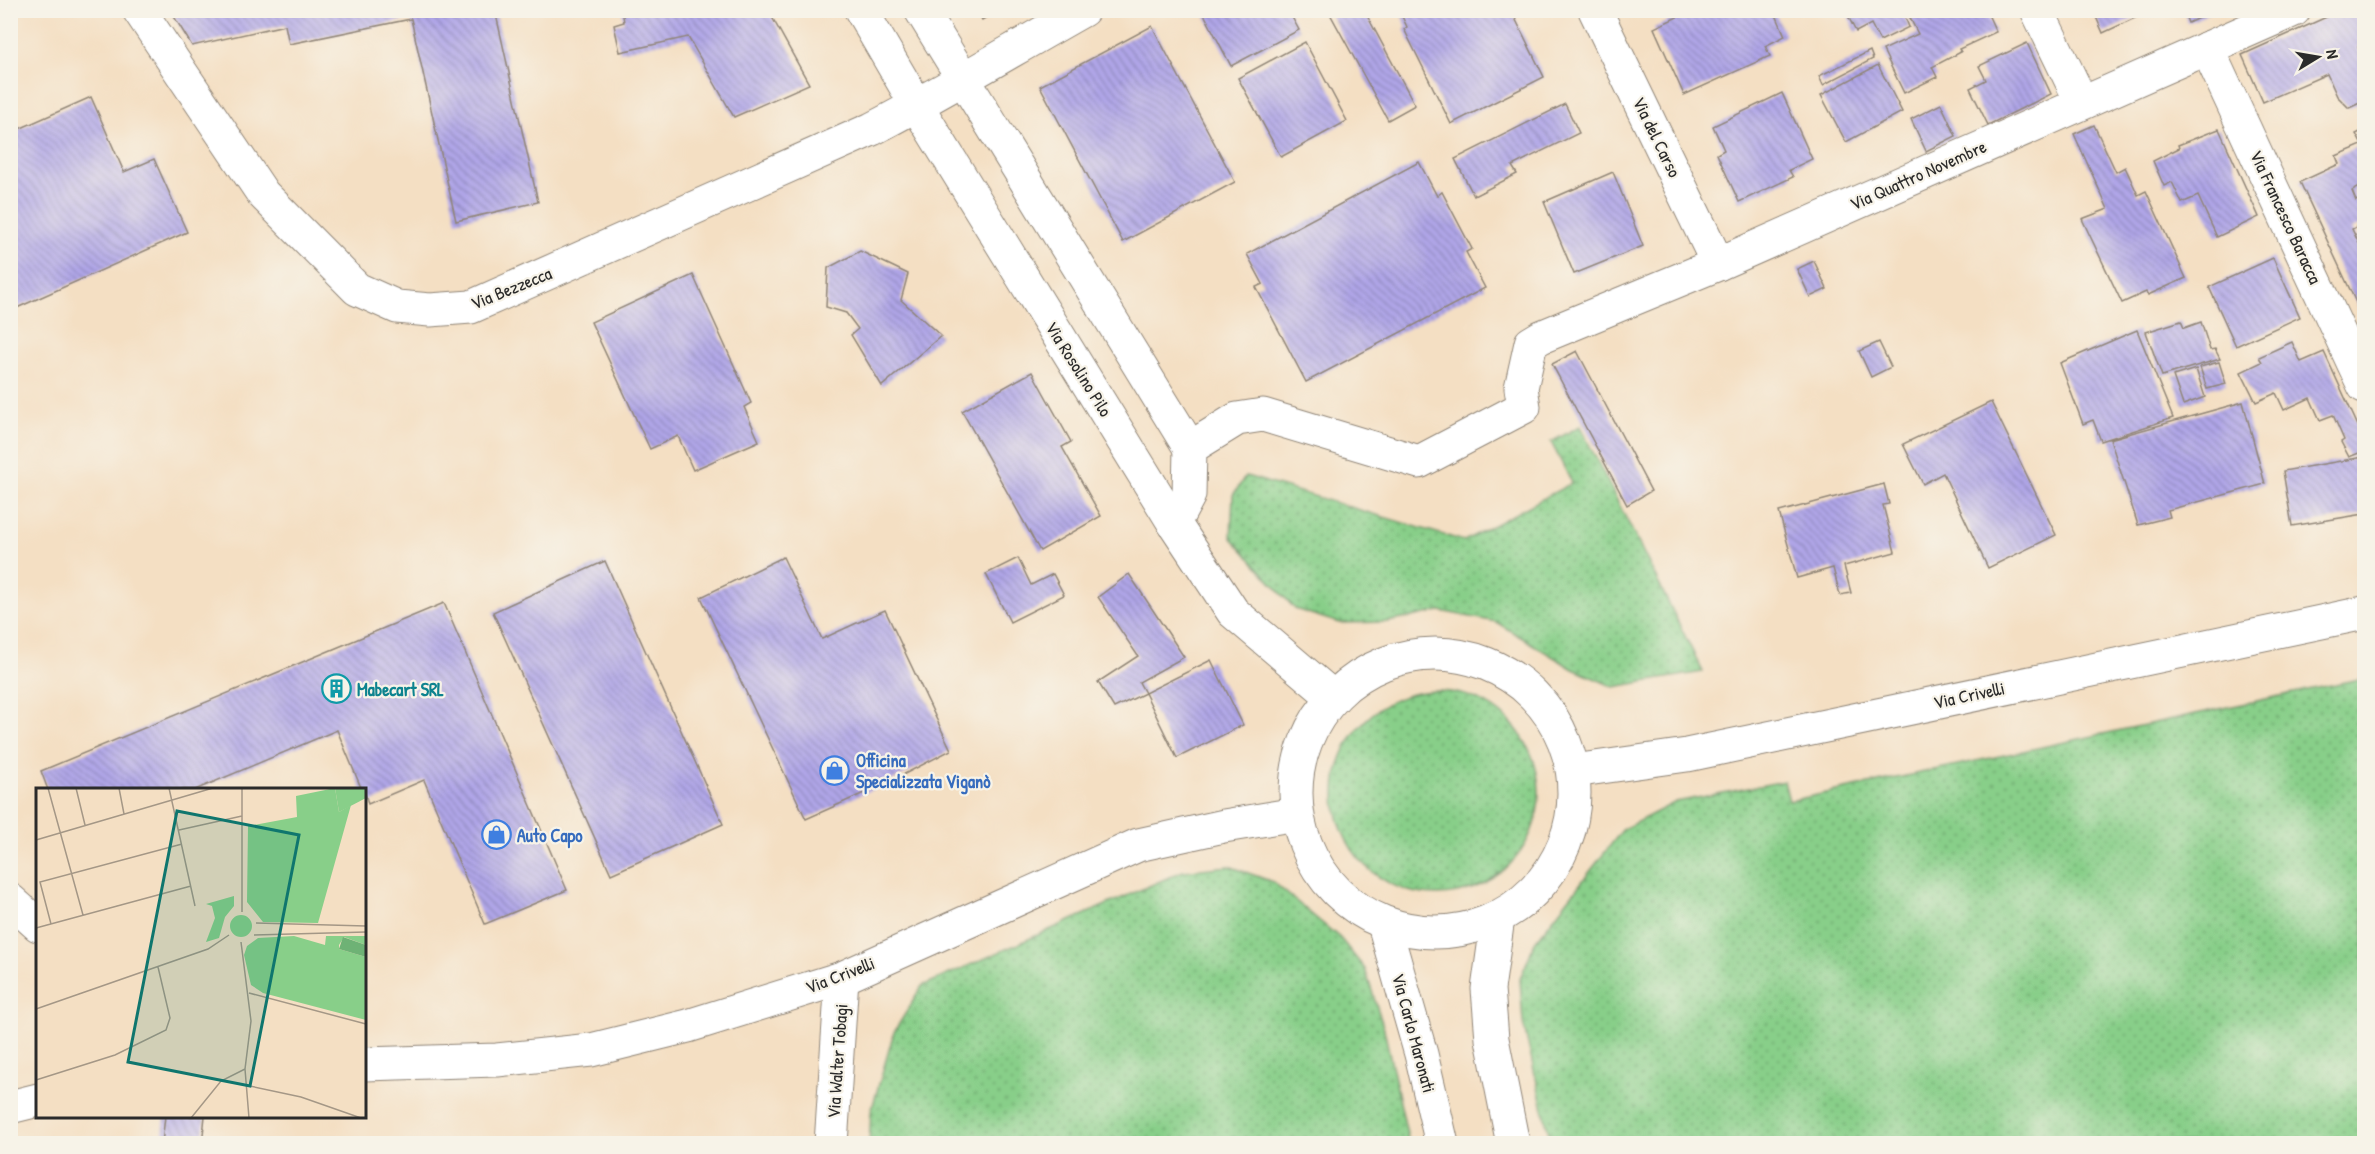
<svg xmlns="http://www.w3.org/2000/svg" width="2375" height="1154" font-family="'Patrick Hand',sans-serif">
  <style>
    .grass { fill: url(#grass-dots); stroke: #5a7d5a; stroke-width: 1.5 }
    .building { fill: url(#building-back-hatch) }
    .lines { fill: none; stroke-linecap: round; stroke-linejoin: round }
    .minor-casing { stroke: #908577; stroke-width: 35 }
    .minor { stroke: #fff; stroke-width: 33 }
    .labels { text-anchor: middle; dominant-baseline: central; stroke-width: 4.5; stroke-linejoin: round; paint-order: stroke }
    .street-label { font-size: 18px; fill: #2b2b2b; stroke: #f7f3e8 }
    .culture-label { font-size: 18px; font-weight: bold; fill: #0d838f; stroke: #f7f3e8; text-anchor: start }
    .shop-label { font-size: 18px; font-weight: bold; fill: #366cbe; stroke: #f7f3e8; text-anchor: start }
    .inset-road { fill: none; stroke: #a49786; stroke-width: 1.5 }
    .view { fill: #0f766e; fill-opacity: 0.15; stroke: #0f766e; stroke-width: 3 }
    .inset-edge { fill: none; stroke: #2b2b2b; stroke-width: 3 }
  </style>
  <defs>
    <pattern id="grass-dots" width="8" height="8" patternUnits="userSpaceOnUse" patternTransform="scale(1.5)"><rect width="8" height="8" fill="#88cf89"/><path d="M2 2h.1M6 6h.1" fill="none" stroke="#6fa870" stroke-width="1.8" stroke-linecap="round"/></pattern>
    <pattern id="building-back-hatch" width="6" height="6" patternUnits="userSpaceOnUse" patternTransform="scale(1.5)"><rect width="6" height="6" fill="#b0a6e8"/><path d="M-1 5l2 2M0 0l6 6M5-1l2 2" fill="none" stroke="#8f87bc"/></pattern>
  </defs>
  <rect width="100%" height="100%" fill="#f7f3e8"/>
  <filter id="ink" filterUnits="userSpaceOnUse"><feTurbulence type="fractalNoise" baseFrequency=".0167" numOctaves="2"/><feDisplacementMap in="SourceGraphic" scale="12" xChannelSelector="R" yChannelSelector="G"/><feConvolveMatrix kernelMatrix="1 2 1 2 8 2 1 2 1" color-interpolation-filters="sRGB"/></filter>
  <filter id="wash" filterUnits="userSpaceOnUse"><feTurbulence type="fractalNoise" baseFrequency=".008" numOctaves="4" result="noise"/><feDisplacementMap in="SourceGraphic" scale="24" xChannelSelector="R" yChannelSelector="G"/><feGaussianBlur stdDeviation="1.35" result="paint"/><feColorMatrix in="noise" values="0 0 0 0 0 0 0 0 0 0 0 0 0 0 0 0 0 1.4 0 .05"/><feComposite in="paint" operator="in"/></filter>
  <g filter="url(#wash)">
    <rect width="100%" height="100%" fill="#f4dfc3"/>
    <g class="grass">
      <path d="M1580,426L1703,672L1614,687L1573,669L1496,622L1440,611L1388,622L1339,623L1295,609L1231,537L1233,495L1246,476L1464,541L1572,483L1551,442Z"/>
      <path d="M2364,678V1143H1551L1523,1023L1520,979L1535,942L1623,829L1676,802L1784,781L1789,801Z"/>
      <circle cx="1437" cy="793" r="102"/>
      <path d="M1229,866L1273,882L1340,938L1365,969L1384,1029L1409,1143H869L871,1112L894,1032L922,986L1183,871Z"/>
    </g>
    <g id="blocks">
      <g class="building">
        <path d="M170,10H495L538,202L456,221L411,19L289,44L285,25L192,46Z"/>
        <path d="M622,10H768L809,84L734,117L688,37L620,52L614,25L624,22Z"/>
        <path d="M977,10H999L982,20Z"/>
        <path d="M1202,10H1288L1299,30L1231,66Z"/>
        <path d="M1328,10H1364L1415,105L1388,120Z"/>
        <path d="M1399,10H1511L1544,77L1451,124L1404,29L1407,27Z"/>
        <path d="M1692,10H1774L1785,36L1765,46L1770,56L1684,95L1654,28Z"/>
        <path d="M1845,10H1865L1868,16L1879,10H1902L1909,27L1880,41L1871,24L1856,32Z"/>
        <path d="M1906,10H1986L1996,32L1959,49L1961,52L1932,67L1937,77L1904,93L1883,50L1918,34Z"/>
        <path d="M2093,10H2152L2103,33Z"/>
        <path d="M2183,10H2216L2188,23Z"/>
        <path d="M2342,10H2364V44L2358,47L2364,63V81L2359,84L2364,101L2349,108L2337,96L2327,74L2263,102L2242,55Z"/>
        <path d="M1152,26L1235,182L1123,242L1040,86Z"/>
        <path d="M1305,42L1347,121L1281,157L1238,78Z"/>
        <path d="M2027,43L2051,94L1988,125L1970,88L1986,80L1979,66Z"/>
        <path d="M1870,51L1873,59L1823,85L1819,76Z"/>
        <path d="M1878,65L1902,112L1846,142L1821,95Z"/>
        <path d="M1782,93L1812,159L1789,170L1793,177L1739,202L1717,154L1724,150L1713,126Z"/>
        <path d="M91,97L124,172L154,159L187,232L10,311V133Z"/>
        <path d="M1565,104L1579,133L1512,166L1517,174L1474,196L1455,159Z"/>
        <path d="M1941,104L1956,136L1926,151L1911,119Z"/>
        <path d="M2094,125L2116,172L2125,167L2138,195L2146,191L2186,278L2148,295L2146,292L2122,303L2082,219L2108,209L2074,134Z"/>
        <path d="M2219,129L2259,217L2217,237L2198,196L2182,203L2172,182L2164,186L2153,161L2179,148L2178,145Z"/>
        <path d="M2364,130V185L2352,191L2356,201L2364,197V223L2352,229L2364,254V307L2359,309L2300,182L2339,164L2336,156L2362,145L2356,134Z"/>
        <path d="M1419,162L1437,196L1442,192L1472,249L1466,252L1485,288L1306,382L1256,287L1263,284L1247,254Z"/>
        <path d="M1613,172L1643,246L1574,274L1544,202Z"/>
        <path d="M860,251L908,274L901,300L941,336L882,386L851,335L858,329L846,313L826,307L828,268Z"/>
        <path d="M2273,258L2300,317L2236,346L2209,287Z"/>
        <path d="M1814,261L1827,289L1810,297L1797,269Z"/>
        <path d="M693,275L751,403L744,407L759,441L693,470L678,436L650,449L591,322Z"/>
        <path d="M2181,321L2184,328L2201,322L2210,350L2215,349L2220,359L2162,376L2146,332Z"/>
        <path d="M2137,330L2173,418L2101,441L2093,420L2083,424L2060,363Z"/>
        <path d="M1879,342L1891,367L1871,377L1859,351Z"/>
        <path d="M2292,342L2301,362L2324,352L2364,439V451L2349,457L2341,442L2344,440L2333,415L2320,420L2310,398L2284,410L2276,393L2256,402L2241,372L2262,362L2259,357Z"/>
        <path d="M1577,351L1651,491L1627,505L1552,364Z"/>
        <path d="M2219,362L2226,384L2207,389L2200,367Z"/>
        <path d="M2196,369L2205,397L2183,405L2173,376Z"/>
        <path d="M1032,372L1071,442L1062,447L1101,516L1040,551L962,411Z"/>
        <path d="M1991,402L2056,535L1988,568L1943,473L1923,484L1903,444Z"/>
        <path d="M2243,402L2265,484L2168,510L2170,517L2138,525L2110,439Z"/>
        <path d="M2364,457V514L2292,526L2283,471Z"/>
        <path d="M1884,484L1889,504L1883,505L1895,552L1844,566L1851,593L1840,595L1833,568L1797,578L1779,512Z"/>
        <path d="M783,557L822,639L885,610L951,750L891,781L806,819L701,597Z"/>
        <path d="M1018,558L1031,585L1053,574L1064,595L1010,622L986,574Z"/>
        <path d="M605,561L723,824L611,874L493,612Z"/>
        <path d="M1129,574L1184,657L1139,682L1145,693L1211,660L1243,725L1177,758L1145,693L1114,708L1098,682L1138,656L1098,597Z"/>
        <path d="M444,603L567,890L485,924L424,780L368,804L364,790H362L337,730L195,790H48L41,771Z"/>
        <path d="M165,1116H205L202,1144H162Z"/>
      </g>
    </g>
  </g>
  <g filter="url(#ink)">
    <use href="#blocks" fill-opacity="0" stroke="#908577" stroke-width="1.5"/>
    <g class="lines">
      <defs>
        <g id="minor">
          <path d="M139,10L263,194L357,289L397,307L430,310L471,307L872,129C943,92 1012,50 1083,10"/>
          <path d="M861,10L917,106L1174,523L1233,612L1333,697"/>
          <path d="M921,10L1190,448"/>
          <path d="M1595,10L1718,264"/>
          <path d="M2037,10L2082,103"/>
          <path d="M2207,48L2364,386"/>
          <path d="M1174,523L1189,495L1190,448L1237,419L1263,415L1419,462L1524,407L1521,388L1531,343L1541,337L1718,264L2294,10"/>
          <circle cx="1435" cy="793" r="139"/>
          <path d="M1573,771L1687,755L2364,613"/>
          <path d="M10,900L38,925"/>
          <path d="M1498,918L1488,989L1492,1039L1513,1144"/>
          <path d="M1384,924L1421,1054L1442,1144"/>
          <path d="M364,1064L497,1060L591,1050L688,1026L842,978L1138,845L1224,826L1297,814"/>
          <path d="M10,1107L38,1100"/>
          <path d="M831,1144L842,978"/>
        </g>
      </defs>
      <use href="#minor" class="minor-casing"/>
      <use href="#minor" class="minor"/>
    </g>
  </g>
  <defs>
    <symbol id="building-ring" viewBox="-11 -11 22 22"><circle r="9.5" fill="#f7f3e8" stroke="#0f9aa8" stroke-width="1.5"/><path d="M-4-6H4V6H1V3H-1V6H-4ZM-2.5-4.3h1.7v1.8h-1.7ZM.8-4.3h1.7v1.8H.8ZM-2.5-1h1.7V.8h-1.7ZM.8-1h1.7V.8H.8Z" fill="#0f9aa8"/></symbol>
    <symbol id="shop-ring" viewBox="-11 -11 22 22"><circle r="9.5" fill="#f7f3e8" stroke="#3f7fe0" stroke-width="1.5"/><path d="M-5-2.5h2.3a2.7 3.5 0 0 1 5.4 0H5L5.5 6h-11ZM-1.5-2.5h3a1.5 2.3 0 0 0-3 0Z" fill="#3f7fe0"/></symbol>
  </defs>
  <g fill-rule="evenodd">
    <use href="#building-ring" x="320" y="672" width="33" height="33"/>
    <use href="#shop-ring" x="818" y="754" width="33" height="33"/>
    <use href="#shop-ring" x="480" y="818" width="33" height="33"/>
  </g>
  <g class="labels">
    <g class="street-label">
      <text transform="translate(1657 137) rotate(64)">Via del Carso</text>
      <text transform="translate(1918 175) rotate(-24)">Via Quattro Novembre</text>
      <text transform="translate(2286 217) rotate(65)">Via Francesco Baracca</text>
      <text transform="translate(511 288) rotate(-22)">Via Bezzecca</text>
      <text transform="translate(1079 369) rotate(58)">Via Rosolino Pilo</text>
      <text transform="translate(1969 695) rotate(-12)">Via Crivelli</text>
      <text transform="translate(840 975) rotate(-21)">Via Crivelli</text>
      <text transform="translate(1414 1033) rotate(75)">Via Carlo Maronati</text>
      <text transform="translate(837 1061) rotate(-86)">Via Walter Tobagi</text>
    </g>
    <g class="culture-label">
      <text x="357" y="689">Mabecart SRL</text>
    </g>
    <g class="shop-label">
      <text x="856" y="760">Officina<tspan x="856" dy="21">Specializzata Viganò</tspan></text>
      <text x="517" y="835">Auto Capo</text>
    </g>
  </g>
  <g transform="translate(36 788)">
    <rect width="330" height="330" fill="#f4dfc3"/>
    <path d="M299,0L303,24L315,17L282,135L227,134L211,114L212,38L261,29L260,8ZM198,108V118L189,129L183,150L170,154L179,130L176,118L170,116ZM194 138a11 11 0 1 1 22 0a11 11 0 1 1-22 0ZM258,148L289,157L290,148H330V157L308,149L303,157V161L330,169V232L227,205L215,197L208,167L211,158L222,150Z" fill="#88cf89"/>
    <path d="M307,149L330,157V169L303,161Z" fill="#6eb275"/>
    <path d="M299,0H330V10L303,24Z" fill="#88cf89"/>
    <path class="inset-road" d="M12,0L47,127M40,0L49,37M83,0L88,26M133,0L159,118M143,42L206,28M0,52L177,0M206,124V0M220,135L330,138M15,136L4,94L146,56M0,140L155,98M218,147L330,144M205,154L215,233L209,281L213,330M213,205L330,236M0,221L172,161L193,147M0,292L79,267L130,242L134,230L122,179M209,297L265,309L325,330M155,330L185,293L209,281"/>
    <path class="view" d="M141,23L263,47L214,298L92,274Z"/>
    <rect width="330" height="330" class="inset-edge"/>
  </g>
  <rect width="2375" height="1154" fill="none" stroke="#f7f3e8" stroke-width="36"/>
  <g transform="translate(2318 57) rotate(79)" stroke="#f7f3e8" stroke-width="4.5" paint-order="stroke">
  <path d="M0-4.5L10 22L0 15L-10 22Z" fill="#2b2b2b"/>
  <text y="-9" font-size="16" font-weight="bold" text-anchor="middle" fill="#2b2b2b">N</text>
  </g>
</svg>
